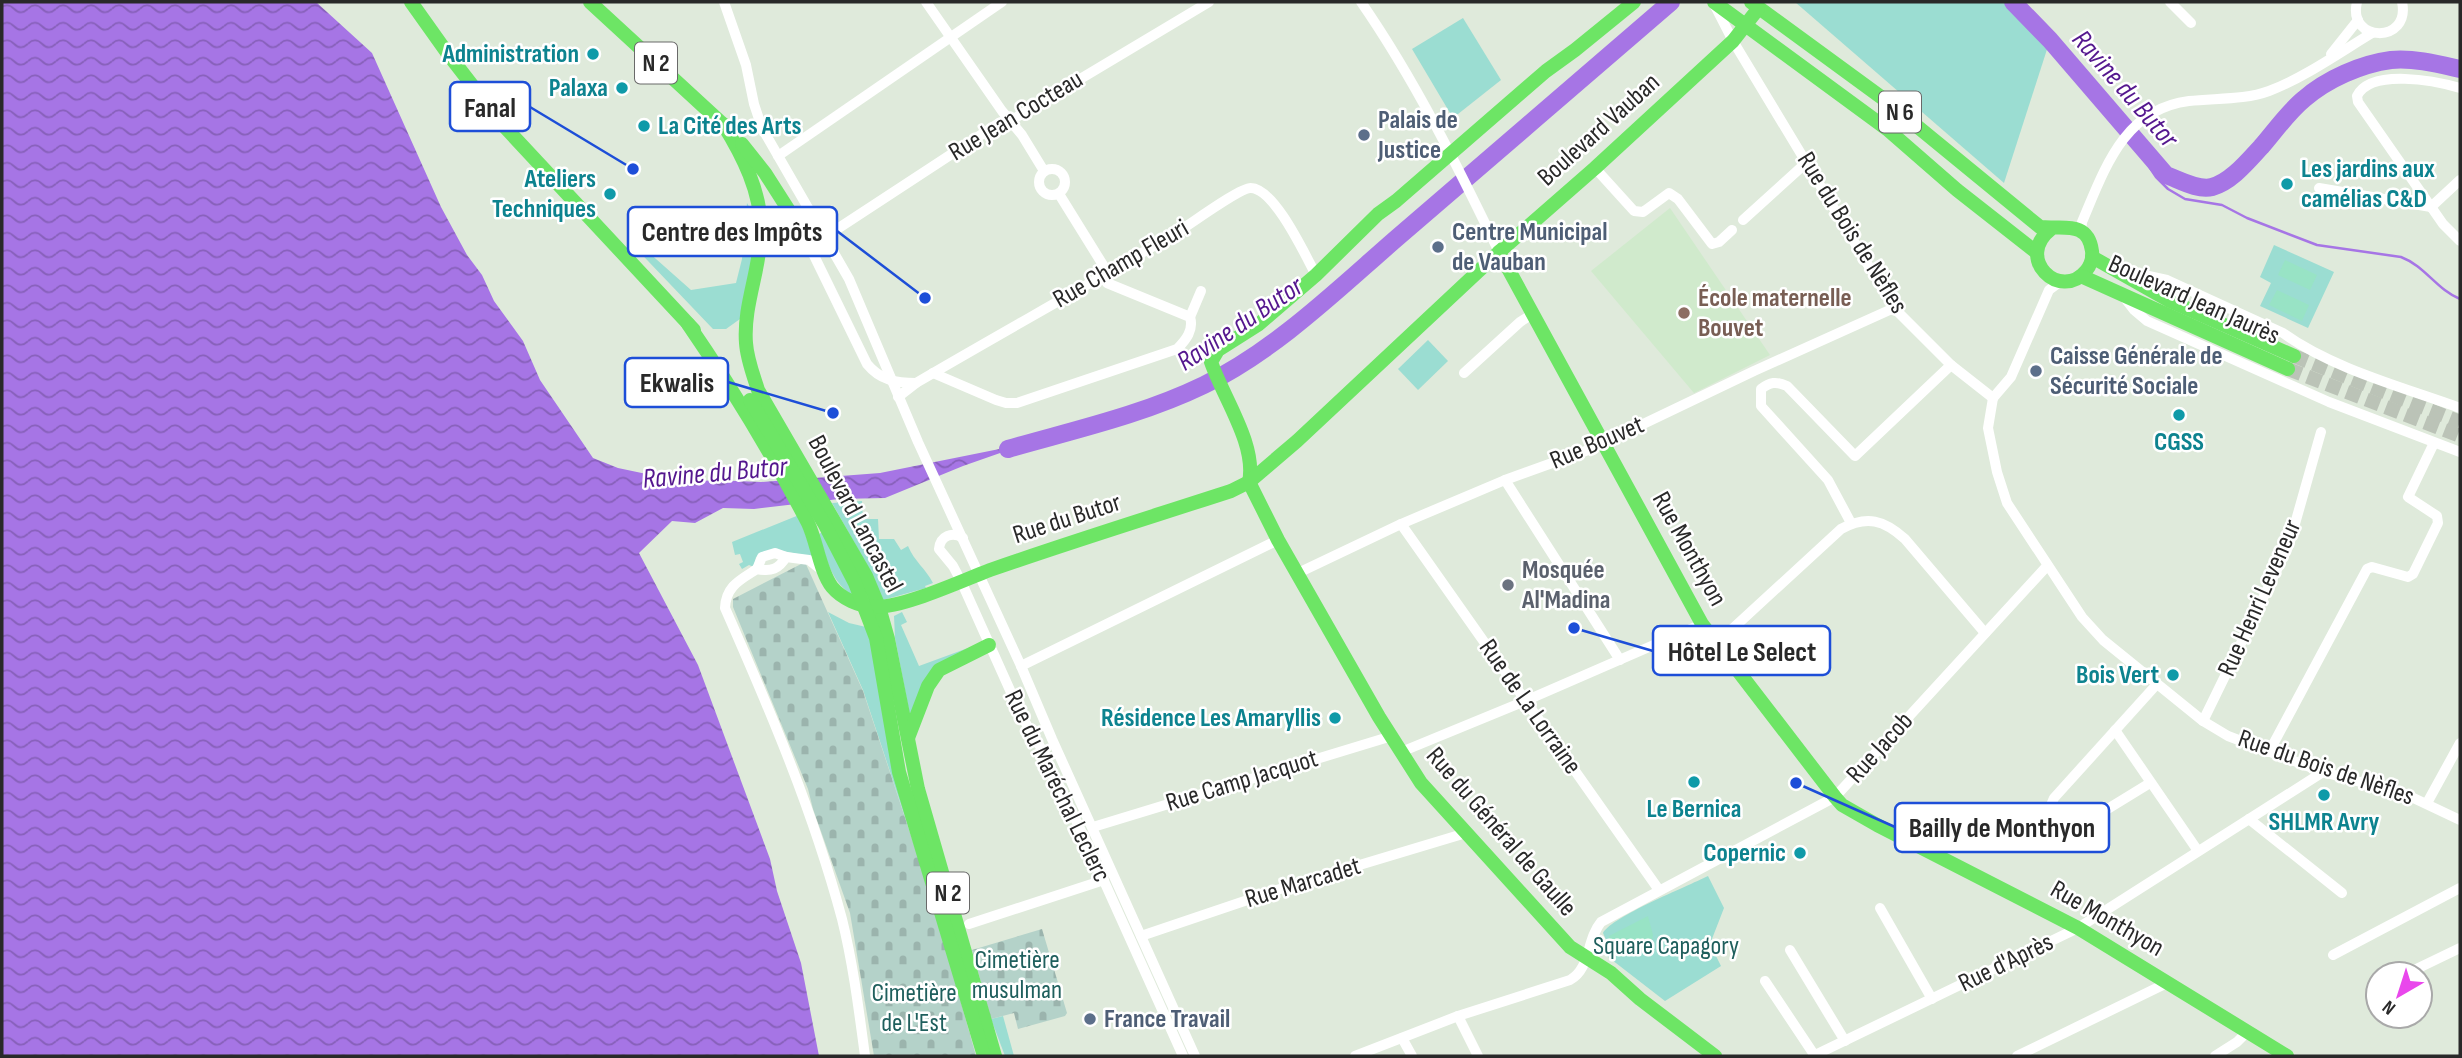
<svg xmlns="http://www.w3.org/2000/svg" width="2462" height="1058" font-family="'Sofia Sans Condensed',sans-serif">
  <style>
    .education { fill: #d0eacc }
    .grass { fill: #9bddd2 }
    .cemetery { fill: url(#cemetery-stones) }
    .pitch { fill: #98e3c5 }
    .water { fill: url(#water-waves) }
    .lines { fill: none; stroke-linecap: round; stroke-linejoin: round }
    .stream { stroke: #a675e5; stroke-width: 2.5 }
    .river { stroke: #a675e5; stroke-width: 18 }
    .major-tunnel { stroke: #bbc3b7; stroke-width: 14; stroke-dasharray: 14 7; stroke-linecap: butt }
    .minor { stroke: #fff; stroke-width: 10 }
    .major { stroke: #6de565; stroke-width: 14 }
    .culture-dot { fill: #0f9aa8; stroke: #fff; stroke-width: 2.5 }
    .service-dot { fill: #5c6f8a; stroke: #fff; stroke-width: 2.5 }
    .education-dot { fill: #8d6e63; stroke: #fff; stroke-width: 2.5 }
    .worship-dot { fill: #6b7280; stroke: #fff; stroke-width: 2.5 }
    .labels { text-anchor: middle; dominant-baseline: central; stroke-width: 5; stroke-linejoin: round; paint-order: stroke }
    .shield { fill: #fff; stroke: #696969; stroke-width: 2 }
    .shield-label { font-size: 24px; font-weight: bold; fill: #292929 }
    .culture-label { font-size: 26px; font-weight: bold; fill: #0d838f; stroke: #fff; text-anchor: end }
    .street-label { font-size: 26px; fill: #292929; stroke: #fff }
    .service-label { font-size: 26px; font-weight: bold; fill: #4e5e75; stroke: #fff; text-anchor: start }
    .education-label { font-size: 26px; font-weight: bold; fill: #785e54; stroke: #fff; text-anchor: start }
    .worship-label { font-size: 26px; font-weight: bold; fill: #5b616d; stroke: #fff; text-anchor: start }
    .park-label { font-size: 26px; fill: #1f5f5d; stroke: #fff }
    .water-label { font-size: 28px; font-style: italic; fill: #54178e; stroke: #fff }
    .leader { fill: none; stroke: #1d4ed8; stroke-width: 2.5 }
    .callout-dot { fill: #1d4ed8; stroke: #fff; stroke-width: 2.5 }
    .callout { fill: #fff; stroke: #1d4ed8; stroke-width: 2.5 }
    .callout-label { font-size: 28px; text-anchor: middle; font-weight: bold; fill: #292929 }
  </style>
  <defs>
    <pattern id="cemetery-stones" width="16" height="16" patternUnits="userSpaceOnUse" patternTransform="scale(1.75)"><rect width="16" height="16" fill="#b4d2c9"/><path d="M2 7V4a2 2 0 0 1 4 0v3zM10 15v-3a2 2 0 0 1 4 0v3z" fill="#9bb4ad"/></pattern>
    <pattern id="water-waves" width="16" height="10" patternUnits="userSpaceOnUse" patternTransform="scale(1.75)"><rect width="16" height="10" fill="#a675e5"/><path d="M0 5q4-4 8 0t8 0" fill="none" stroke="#8760ba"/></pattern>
  </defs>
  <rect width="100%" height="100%" fill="#dfeadb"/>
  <path class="education" d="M1670,208L1770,355L1694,393L1591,271Z"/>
  <g class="grass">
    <path d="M1795,2H2013L2050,40L2004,183Z"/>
    <path d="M1463,18L1501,80L1453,118L1412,49Z"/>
    <path d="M747,203C763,230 745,289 740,319L726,329H713L627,239L647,251L691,290L736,283L742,259Z"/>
    <path d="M2274,245L2334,272L2308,328L2260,306L2271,283L2260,277Z"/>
    <path d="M1428,340L1448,361L1418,390L1398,369Z"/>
    <path d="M862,501L863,519H878L879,539H894L901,550L908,546C914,561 926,569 933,583L925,586L926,588L883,600L867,565L832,503Z"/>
    <path d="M799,515L813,557L773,549L756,557L754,567L749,565L742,569L739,564L743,562L740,554L735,555L732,542Z"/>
    <path d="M823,532L856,597C831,584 827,560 819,534Z"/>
    <path d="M828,612L849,623L866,627L873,645L908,826L863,690Z"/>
    <path d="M902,612L907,622L901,625L919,666L968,648L935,665L911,721L895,638L894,616Z"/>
    <path d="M1708,876L1724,908L1710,944L1721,966L1665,1001L1603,953L1602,949L1607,942L1603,933C1613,916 1686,887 1708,876Z"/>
    <path d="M1003,1016L1014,1056H1005L991,1019Z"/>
  </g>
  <g class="cemetery">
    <path d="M805,562L863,691L933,902L976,1056H874L850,913L813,809L808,789L733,607V599Z"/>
    <path d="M1042,929L1067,1013L1065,1016L1018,1029L1014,1013L991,1019L972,950Z"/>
  </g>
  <g class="pitch">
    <path d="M2285,260L2317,275L2310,290L2278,275Z"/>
    <path d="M2277,290L2309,305L2302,321L2269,305Z"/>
    <path d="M1648,916L1653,935L1651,946L1621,957L1609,947V936Z"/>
  </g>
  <path class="water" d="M2,2H316L372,53L441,207L467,255L482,275L494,301L523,341L540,380L593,458L618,468L656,476L673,485L712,480L761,482L880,473L1029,443L963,466L885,498L839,499L754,509L723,508L695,523L672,521L639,553L698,665L770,859L777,891L801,963L819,1056H2Z"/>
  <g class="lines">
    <path class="stream" d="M2144,150L2150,168L2156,177L2168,189L2185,199L2222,205L2247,218L2317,245L2401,257C2425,266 2437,290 2460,299"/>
    <g class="river">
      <path d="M2013,2L2050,40L2166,175C2178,179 2198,191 2212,187C2231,182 2248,161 2261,147C2275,131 2288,112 2304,99C2327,79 2361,64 2391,60C2415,58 2438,64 2460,69"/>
      <path d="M1008,449C1074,430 1142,415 1204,385C1276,350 1338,289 1398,237C1489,159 1580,80 1671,2"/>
    </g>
    <g class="major-tunnel">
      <path d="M2294,356L2460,422"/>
      <path d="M2288,369L2460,436"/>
    </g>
    <g class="minor">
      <path d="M724,2L746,65L754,104L762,128L849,279L918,442L1021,666L1052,739L1195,1056"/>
      <path d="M926,2L1002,111L1022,135L1044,171"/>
      <path d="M1361,2C1415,80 1458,167 1499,252"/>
      <path d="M2170,2L2191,23"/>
      <path d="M2357,2C2347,43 2411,44 2402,2"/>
      <path d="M1714,4L1733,41L1894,308L1951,365L1993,398"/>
      <path d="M2331,54L2358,20"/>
      <path d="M2460,88C2436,81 2371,68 2357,96L2358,102L2443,224L2460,241"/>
      <path d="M778,156L1002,2"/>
      <path d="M1595,168L1634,211L1643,212L1669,193L1678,199L1712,244L1719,242L1732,230"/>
      <circle cx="1052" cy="182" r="13"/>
      <path d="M2319,188L2431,207"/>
      <path d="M1059,194L1108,273"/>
      <path d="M2431,207L2460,180"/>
      <path d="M1743,220L1807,162"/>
      <path d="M802,231L867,364C880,380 896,383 916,383"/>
      <path d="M2081,232L2082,222C2105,168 2124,109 2189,101C2215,98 2245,100 2269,91C2302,79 2342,51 2372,33"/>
      <path d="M825,237L999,123L1010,121L1209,2"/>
      <path d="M2118,266L2144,275L2167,280L2283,333C2333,369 2403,387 2460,408"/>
      <path d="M2124,297L2134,310L2147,321L2329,402L2460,452"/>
      <path d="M1190,317L1201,291"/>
      <path d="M933,373L996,400L1006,403H1017L1177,349C1186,340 1194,330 1190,317L1107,283L1103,276"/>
      <path d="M1464,373L1520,322L1534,313"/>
      <path d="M898,397L916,383C1003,332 1092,283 1179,231C1192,223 1241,187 1251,188C1275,189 1305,255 1316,275"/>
      <path d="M1993,398L1988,428L1997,472L2007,503L2082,617L2103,640L2203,721L2228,736L2323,772L2405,794L2460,820"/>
      <path d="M1993,398L2011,377L2049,290L2061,281"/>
      <path d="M1505,480L1620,660"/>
      <path d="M1851,523L1828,480L1761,406V389C1770,382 1776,381 1787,386L1855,456L1951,365"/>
      <path d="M1401,524L1659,890"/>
      <path d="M963,538C952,531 940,536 939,549L953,566L961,581L1022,717L1041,748L1085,839L1183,1056"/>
      <path d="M757,569L762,557L775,553L786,557"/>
      <path d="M823,571L809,560L786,557C779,569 771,572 757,569C740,580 726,586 725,608C770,710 813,811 842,919C853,963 859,1011 865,1056"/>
      <path d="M1298,573L1401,524L1505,480L1591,449L1754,371L1894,308"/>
      <path d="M1717,643L1841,529C1867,515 1884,520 1905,539L1985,633"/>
      <path d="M1021,666L1278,540"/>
      <path d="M2203,721L2289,545L2321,432"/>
      <path d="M2115,730L2198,851"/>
      <path d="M1401,752L1525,701L1702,624"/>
      <path d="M2269,752L2367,569L2372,567L2408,577L2413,574L2438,523L2437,516L2408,497L2434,443"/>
      <path d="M2150,783L2088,821L2073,827L2053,812L2051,805L2054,798L2157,684"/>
      <path d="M2427,803L2460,743"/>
      <path d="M2249,819L2342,893"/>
      <path d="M1093,827L1392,736"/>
      <path d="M1880,908L1932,999"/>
      <path d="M969,924L1104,880"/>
      <path d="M1141,936L1283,888L1466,833"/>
      <path d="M1790,950L1845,1041"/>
      <path d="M2333,955L2460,888"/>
      <path d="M2406,974L2460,948"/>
      <path d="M1765,981L1815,1056"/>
      <path d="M1458,1016L1478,1056"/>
      <path d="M1402,1038L1412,1056"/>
      <path d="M1355,1056L1458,1016L1570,980C1591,968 1586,940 1601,922L1835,797L2047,566"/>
      <path d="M1813,1056L2078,928L2323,772"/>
      <path d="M2017,1056L2167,983"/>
      <path d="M2215,1056L2237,1042L2246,1033"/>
    </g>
    <g class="major">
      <path d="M411,2L448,54L503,125L694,330"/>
      <path d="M590,2L728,129"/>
      <path d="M1634,2L1575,50L1546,71L1396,201L1378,214L1316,275L1259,324L1218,350L1211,362C1223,397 1257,445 1249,482L1278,540L1379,717L1421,783L1570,947L1611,973L1640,999L1715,1056"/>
      <path d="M1714,2L1887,129L1957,190L2036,252"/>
      <path d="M1751,2L1885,100L2040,227C2060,230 2088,219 2092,251C2093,258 2090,266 2086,271C2060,302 2014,258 2051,229"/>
      <path d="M723,124C743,156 761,192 761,230C761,268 743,305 746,343C747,359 753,374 758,390L866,576L879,607L888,639L918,789L995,1056"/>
      <path d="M742,144L765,173L802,231"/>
      <path d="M1499,252L1702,624L1835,797L1842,805L1877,825L2078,928L2287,1056"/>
      <path d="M2092,257L2168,300L2294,356"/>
      <path d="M2081,276L2288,369"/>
      <path d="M688,324C732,388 772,454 808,523C817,542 820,572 832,587C842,599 859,606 874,607C903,608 961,581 990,570C1070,542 1151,517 1231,491L1249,482L1297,441L1499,252L1595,168L1733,41L1758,9"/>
      <path d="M750,400L825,525L855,583L876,638L899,772L984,1056"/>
      <path d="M908,738L928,686L939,670L989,645"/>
    </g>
  </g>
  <g class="culture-dot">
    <circle cx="593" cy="54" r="7"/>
    <circle cx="622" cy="88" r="7"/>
    <circle cx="644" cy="126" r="7"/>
    <circle cx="2287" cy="184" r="7"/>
    <circle cx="610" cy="194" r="7"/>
    <circle cx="2179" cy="415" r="7"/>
    <circle cx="2173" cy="675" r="7"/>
    <circle cx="1335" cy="718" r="7"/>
    <circle cx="1694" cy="782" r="7"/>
    <circle cx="2324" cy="795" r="7"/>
    <circle cx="1800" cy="853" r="7"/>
  </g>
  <g class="service-dot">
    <circle cx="1364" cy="135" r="7"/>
    <circle cx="1438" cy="247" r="7"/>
    <circle cx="2036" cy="371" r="7"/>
    <circle cx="1090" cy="1019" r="7"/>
  </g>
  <circle class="education-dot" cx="1684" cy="313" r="7"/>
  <circle class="worship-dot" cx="1508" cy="585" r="7"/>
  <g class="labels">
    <g class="shield">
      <rect x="635" y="42.5" width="42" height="41" rx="5"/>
      <rect x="1879" y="91.5" width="42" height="41" rx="5"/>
      <rect x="927" y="872.5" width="42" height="41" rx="5"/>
    </g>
    <g class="shield-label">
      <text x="656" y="63">N 2</text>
      <text x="1900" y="112">N 6</text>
      <text x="948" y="893">N 2</text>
    </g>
    <g class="culture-label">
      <text x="579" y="54">Administration</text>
      <text x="608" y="88">Palaxa</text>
      <text x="658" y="126" text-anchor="start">La Cité des Arts</text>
      <text x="2301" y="169" text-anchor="start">Les jardins aux<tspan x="2301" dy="30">camélias C&amp;D</tspan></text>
      <text x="596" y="179">Ateliers<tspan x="596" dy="30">Techniques</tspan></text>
      <text x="2179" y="442" text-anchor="middle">CGSS</text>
      <text x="2159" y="675">Bois Vert</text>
      <text x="1321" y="718">Résidence Les Amaryllis</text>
      <text x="1694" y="809" text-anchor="middle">Le Bernica</text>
      <text x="2324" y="822" text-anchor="middle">SHLMR Avry</text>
      <text x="1786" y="853">Copernic</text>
    </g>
    <g class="street-label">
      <text transform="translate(1016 116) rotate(-31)">Rue Jean Cocteau</text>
      <text transform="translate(1599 130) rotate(-42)">Boulevard Vauban</text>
      <text transform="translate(1852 233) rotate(58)">Rue du Bois de Nèfles</text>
      <text transform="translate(1121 264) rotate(-30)">Rue Champ Fleuri</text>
      <text transform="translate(2194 300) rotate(24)">Boulevard Jean Jaurès</text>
      <text transform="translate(1597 443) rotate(-23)">Rue Bouvet</text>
      <text transform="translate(855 514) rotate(62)">Boulevard Lancastel</text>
      <text transform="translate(1067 519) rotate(-18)">Rue du Butor</text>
      <text transform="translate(1689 549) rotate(61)">Rue Monthyon</text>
      <text transform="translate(2260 598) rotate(-66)">Rue Henri Leveneur</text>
      <text transform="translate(1530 707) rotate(55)">Rue de La Lorraine</text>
      <text transform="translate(1880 748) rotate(-48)">Rue Jacob</text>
      <text transform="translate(2326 768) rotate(19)">Rue du Bois de Nèfles</text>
      <text transform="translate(1242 781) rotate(-17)">Rue Camp Jacquot</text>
      <text transform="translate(1057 786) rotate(64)">Rue du Maréchal Leclerc</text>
      <text transform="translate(1501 832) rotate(49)">Rue du Général de Gaulle</text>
      <text transform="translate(1303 883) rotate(-17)">Rue Marcadet</text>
      <text transform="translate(2107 919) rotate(30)">Rue Monthyon</text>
      <text transform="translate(2006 963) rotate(-26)">Rue d'Après</text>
    </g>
    <g class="service-label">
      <text x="1378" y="120">Palais de<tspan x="1378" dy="30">Justice</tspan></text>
      <text x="1452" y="232">Centre Municipal<tspan x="1452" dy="30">de Vauban</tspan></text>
      <text x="2050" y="356">Caisse Générale de<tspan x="2050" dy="30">Sécurité Sociale</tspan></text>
      <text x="1104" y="1019">France Travail</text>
    </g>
    <g class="education-label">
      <text x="1698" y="298">École maternelle<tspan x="1698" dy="30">Bouvet</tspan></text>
    </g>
    <g class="worship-label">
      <text x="1522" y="570">Mosquée<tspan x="1522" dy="30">Al'Madina</tspan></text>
    </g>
    <g class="park-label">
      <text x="1666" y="946">Square Capagory</text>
      <text x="1017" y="960">Cimetière<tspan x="1017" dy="30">musulman</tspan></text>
      <text x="914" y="993">Cimetière<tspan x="914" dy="30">de L'Est</tspan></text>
    </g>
    <g class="water-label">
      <text transform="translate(2125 89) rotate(49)">Ravine du Butor</text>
      <text transform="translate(1240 324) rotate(-34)">Ravine du Butor</text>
      <text transform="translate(715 473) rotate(-5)">Ravine du Butor</text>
    </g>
  </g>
  <path class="leader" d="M633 169L530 107M925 298L837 231M833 413L728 382M1574 628L1653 651M1796 783L1895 827"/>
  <g class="callout-dot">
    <circle cx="633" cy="169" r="7"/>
    <circle cx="925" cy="298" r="7"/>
    <circle cx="833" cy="413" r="7"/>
    <circle cx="1574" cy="628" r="7"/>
    <circle cx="1796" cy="783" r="7"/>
  </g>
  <g class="callout">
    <rect x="450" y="82" width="80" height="49" rx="7"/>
    <rect x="628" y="207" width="209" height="49" rx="7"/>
    <rect x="625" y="358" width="103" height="49" rx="7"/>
    <rect x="1653" y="626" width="177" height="49" rx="7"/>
    <rect x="1895" y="803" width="214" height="49" rx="7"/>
  </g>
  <g class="callout-label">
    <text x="490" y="117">Fanal</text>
    <text x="732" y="241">Centre des Impôts</text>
    <text x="677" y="392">Ekwalis</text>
    <text x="1742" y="661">Hôtel Le Select</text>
    <text x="2002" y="837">Bailly de Monthyon</text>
  </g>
  <rect width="2462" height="1058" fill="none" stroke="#292929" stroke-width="7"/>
  <g transform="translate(2399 995) rotate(219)"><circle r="33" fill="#ffffff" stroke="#a9a9a9" stroke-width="2"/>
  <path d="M0-5L12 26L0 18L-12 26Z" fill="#e947ec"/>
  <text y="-10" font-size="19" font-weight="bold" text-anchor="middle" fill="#292929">N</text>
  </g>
</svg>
